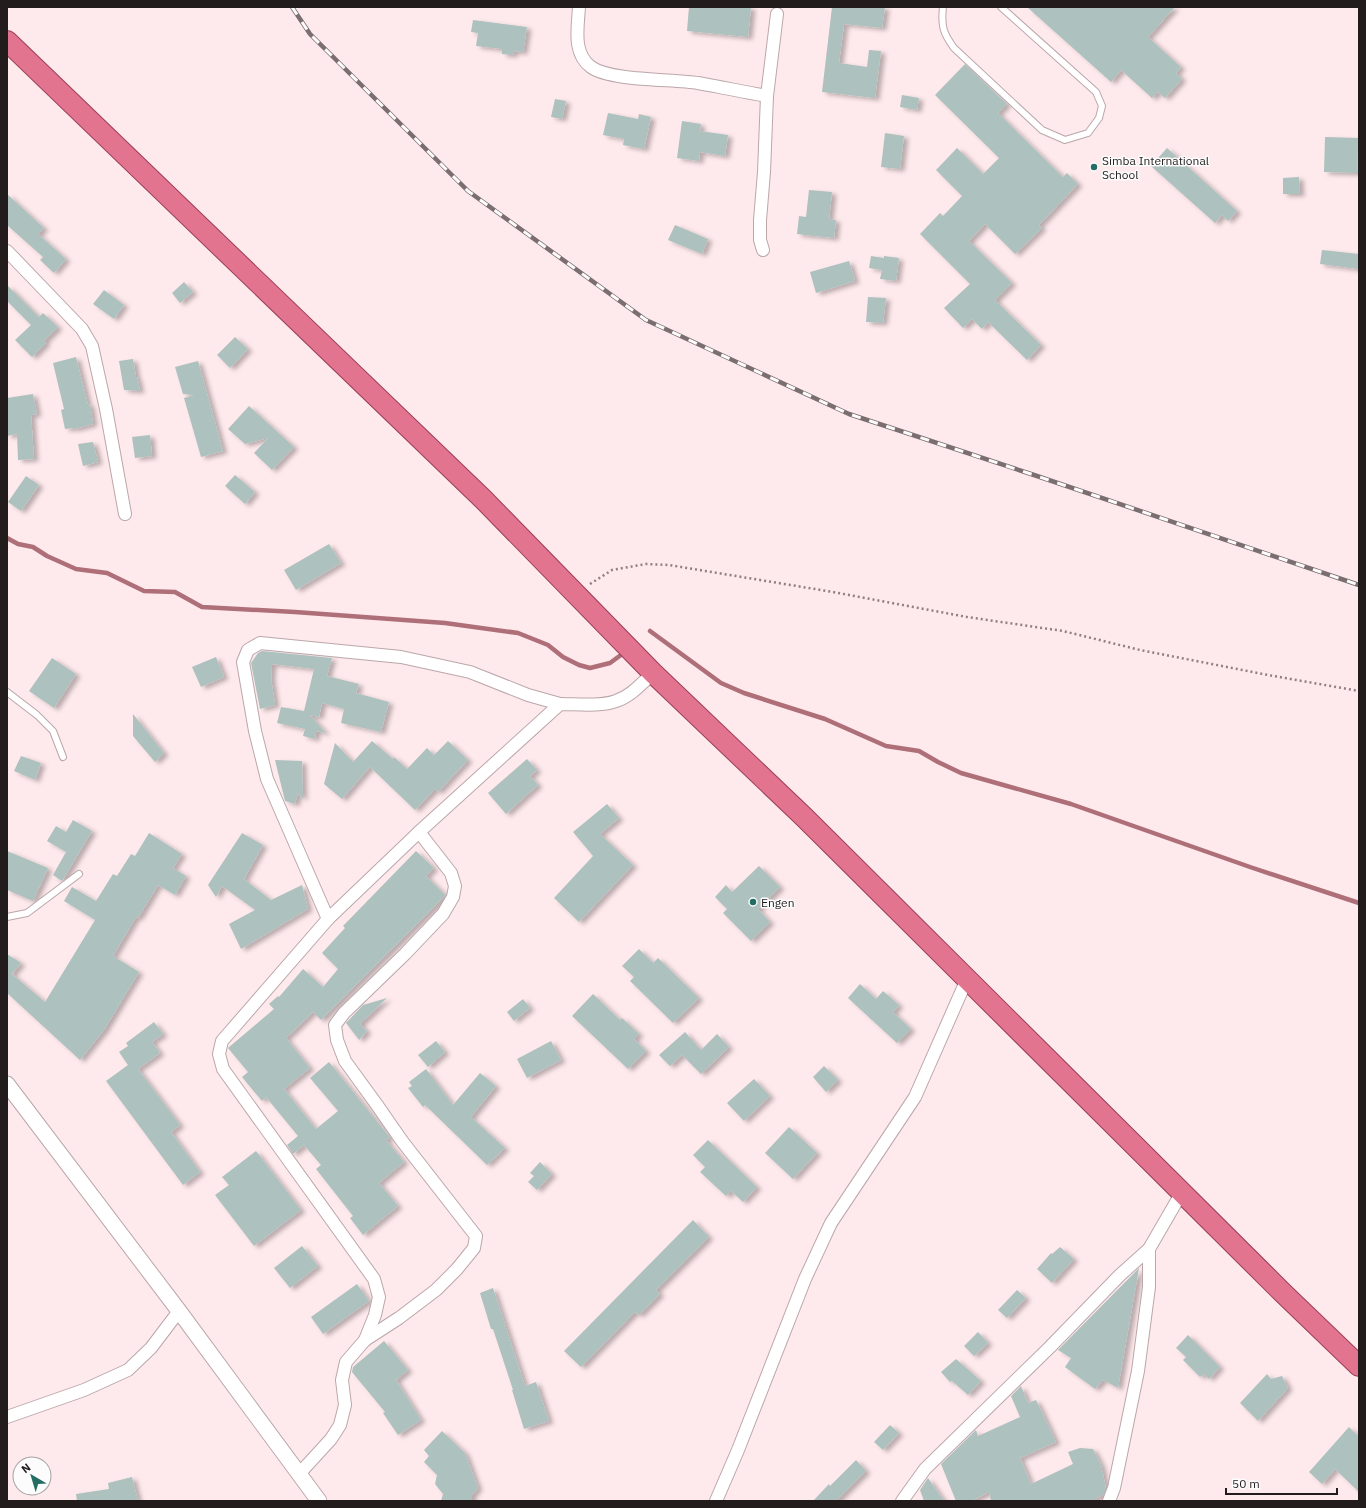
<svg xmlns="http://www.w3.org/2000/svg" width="1366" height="1508" font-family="'IBM Plex Sans',sans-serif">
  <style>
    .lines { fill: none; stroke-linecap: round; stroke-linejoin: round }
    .stream { stroke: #ae6f79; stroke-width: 4.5 }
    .building { fill: #adc1be; filter: url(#shadow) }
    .service-casing { stroke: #bba7aa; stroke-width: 8 }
    .minor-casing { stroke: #bba7aa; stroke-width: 14 }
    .tertiary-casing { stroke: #bba7aa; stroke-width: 17 }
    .trunk-casing { stroke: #9b3e56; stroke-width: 22 }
    .path { stroke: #8e8082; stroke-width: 2.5; stroke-dasharray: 2 3; stroke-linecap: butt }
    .service { stroke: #fff; stroke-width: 6 }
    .minor { stroke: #fff; stroke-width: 12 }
    .tertiary { stroke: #fff; stroke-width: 15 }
    .trunk { stroke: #e27490; stroke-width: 20 }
    .rail-casing { stroke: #7b6e70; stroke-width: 4.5 }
    .rail { stroke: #fcfcfc; stroke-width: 3; stroke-dasharray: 9; stroke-linecap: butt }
    .poi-dot { fill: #246d65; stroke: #fcfcfc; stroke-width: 1.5 }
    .labels { text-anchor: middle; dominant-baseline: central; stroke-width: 3; stroke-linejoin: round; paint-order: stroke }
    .poi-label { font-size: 12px; fill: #231c1d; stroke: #fcfcfc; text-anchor: start }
  </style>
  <defs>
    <filter id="shadow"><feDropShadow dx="4.5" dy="2.5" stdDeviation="2" flood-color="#0004"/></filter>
  </defs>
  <rect width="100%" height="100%" fill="#fee9ec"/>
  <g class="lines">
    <g class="stream">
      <path d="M7,538L18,544L33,547L47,556L76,569L107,573L144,591L175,592L202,607L295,612L445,623L518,633L548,645L563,657L579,665L590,668L610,663L625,652"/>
      <path d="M650,631L721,683L744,693L825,719L886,746L919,751L938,762L961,773L1071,804L1250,867L1359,903"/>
    </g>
  </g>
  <g class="building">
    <path d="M689,7H751L748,37L687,31Z"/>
    <path d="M832,7H885L882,28L844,24L839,63L867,67L869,50L881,51L875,98L822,92Z"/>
    <path d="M1027,7H1175L1148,37L1181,67L1176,73L1182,79L1165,98L1158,92L1152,98L1121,70L1111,82Z"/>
    <path d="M473,20L527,27L523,52L514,51L513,55L502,54V49L476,46L478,33L471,32Z"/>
    <path d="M965,64L1007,104L998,113L1063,177L1067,173L1078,184L1039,225L1042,228L1015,254L985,224L969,241L1012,283L995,300L1041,345L1027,360L988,322L982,329L972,319L963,328L944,308L970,284L920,234L940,213L943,216L962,196L936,170L957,148L983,174L999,158L935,95Z"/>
    <path d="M902,95L919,98L917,110L900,107Z"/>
    <path d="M555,99L566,101L562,119L551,117Z"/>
    <path d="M608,113L638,119L639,114L651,117L644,149L623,145L624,139L603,135Z"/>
    <path d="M682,121L701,124L700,131L728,135L725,156L700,152L699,161L677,158Z"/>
    <path d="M885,133L904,136L900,169L881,167Z"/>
    <path d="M1325,137L1358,138L1357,173L1324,172Z"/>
    <path d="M1167,148L1237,211L1228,221L1222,215L1215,223L1151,166Z"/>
    <path d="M1299,177L1300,194H1283V178Z"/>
    <path d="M809,190L832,192L829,219L836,220L834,238L797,234L799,216L806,217Z"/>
    <path d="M7,194L44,228L38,234L66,259L54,273L40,260L43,257L7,225Z"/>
    <path d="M675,225L708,239L702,254L668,240Z"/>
    <path d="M1322,250L1359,254V269L1320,264Z"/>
    <path d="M871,256L884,258V256L899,258L896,281L880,279L882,270L869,268Z"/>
    <path d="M849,261L855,281L816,293L810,272Z"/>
    <path d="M184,282L193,292L180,303L172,293Z"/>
    <path d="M7,285L39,317L43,313L58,327L44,341L46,343L32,357L15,340L31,325L7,301Z"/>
    <path d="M104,290L124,305L114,319L93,304Z"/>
    <path d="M868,297L886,298L883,323L866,322Z"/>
    <path d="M235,337L248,349L230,368L217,355Z"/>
    <path d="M76,357L88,405L90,404L93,424L74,429L73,428L65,429L61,410L64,409L53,363Z"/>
    <path d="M133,359L136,377H137L140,391L124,390L119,361Z"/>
    <path d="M198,361L223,451L201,457L184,398L194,395L183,394L175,367Z"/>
    <path d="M33,394L37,414L31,415L34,459L18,460L17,434L7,436V398Z"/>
    <path d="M249,406L294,447L272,470L254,453L268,438L245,444L228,429Z"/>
    <path d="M150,435L152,456L135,458L132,437Z"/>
    <path d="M93,442L98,462L83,466L78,444Z"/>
    <path d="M235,475L255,492L245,504L225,486Z"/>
    <path d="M26,476L39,485L21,511L8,502Z"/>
    <path d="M329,544L341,563L296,590L284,570Z"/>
    <path d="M262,651L332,658L327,676L359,684L356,693L389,702L381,732L341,723L344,709L322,703L319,717L310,715L326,733L316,731L315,739L303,736L305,729L277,723L281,707L304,711L314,669L272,664L271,678L275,705L260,709L251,663L258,653Z"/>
    <path d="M216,657L224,677L201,687L192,667Z"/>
    <path d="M52,658L76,674L54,708L29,691Z"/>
    <path d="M133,714L164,753L155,762L133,736Z"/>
    <path d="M372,741L393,759L394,757L407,769L427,748L434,755L448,741L468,760L438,792L435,789L415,810L370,767L342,799L324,784L335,743L353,762Z"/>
    <path d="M21,756L41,763L35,780L14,771Z"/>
    <path d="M527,759L537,770L530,776L538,785L506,814L488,793Z"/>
    <path d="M275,760L302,761L303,799L298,793L295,804L285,801Z"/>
    <path d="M607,804L619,818L600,834L633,865L579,922L554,898L593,856L573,832Z"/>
    <path d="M73,820L92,831L62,881L53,875L66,852L47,841L56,826L66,832Z"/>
    <path d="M149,833L182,854L173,868L186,876L175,895L158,885L138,918L136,917L113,956L139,972L104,1030L80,1060L7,993V954L21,963L12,974L45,1002L95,920L64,901L72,887L96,901L113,874L117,876L131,854L135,856Z"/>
    <path d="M242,833L263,845L244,879L271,900L302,885L308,909L241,949L229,924L255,910L222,886L216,897L208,885Z"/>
    <path d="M7,851L48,868L33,901L7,890Z"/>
    <path d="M416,851L434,868L426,876L445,895V896L321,1020L313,1012L286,1038L310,1068L284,1089L316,1129L338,1111L310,1078L329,1062L388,1135L390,1137L386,1140L404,1162L379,1183L398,1206L363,1235L350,1218L353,1216L316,1169L321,1165L304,1145L293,1154L287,1145L298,1136L266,1097L262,1101L242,1077L248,1072L228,1048L274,1009L269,1004L278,996L279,997L303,969L323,987L338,969L322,953L345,928L343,926Z"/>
    <path d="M759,866L780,887L758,909L770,922L751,941L723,913L727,909L715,897L726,885L732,892Z"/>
    <path d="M639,949L653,963L658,958L699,998L673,1023L630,981L634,977L622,966Z"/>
    <path d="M860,984L876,999L883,991L899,1005L893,1012L911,1029L897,1043L848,998Z"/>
    <path d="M593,994L620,1020L622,1018L639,1034L634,1039L646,1051L628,1069L572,1016Z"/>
    <path d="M387,998L360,1024L367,1031L359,1040L346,1023L363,1005Z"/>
    <path d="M523,999L530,1008L514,1021L507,1012Z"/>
    <path d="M154,1022L163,1034L152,1042L160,1053L138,1069L180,1125L171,1132L200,1172L183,1185L106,1081L128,1065L119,1052L128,1046L126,1043Z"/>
    <path d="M685,1032L701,1050L717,1034L729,1047L701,1074L682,1055L670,1066L659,1055Z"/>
    <path d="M436,1041L445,1052L428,1067L418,1055Z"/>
    <path d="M551,1041L561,1060L527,1078L517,1059Z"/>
    <path d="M824,1066L838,1080L826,1092L813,1077Z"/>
    <path d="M426,1069L453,1105L480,1073L496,1086L471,1117L505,1148L487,1165L425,1105L423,1107L408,1088L412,1086L409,1082Z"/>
    <path d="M754,1079L770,1096L744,1121L727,1103Z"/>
    <path d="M789,1127L817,1153L793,1179L765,1153Z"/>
    <path d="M708,1140L757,1187L743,1202L731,1191L726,1196L700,1172L705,1167L693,1155Z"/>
    <path d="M256,1151L301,1210L254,1246L215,1195L229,1185L222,1177Z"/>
    <path d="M540,1162L552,1174L537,1190L528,1182L534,1176L530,1173Z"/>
    <path d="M693,1220L709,1237L656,1290L660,1294L639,1315L635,1312L581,1367L564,1351Z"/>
    <path d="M302,1246L318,1266L290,1288L274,1268Z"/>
    <path d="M1060,1247L1074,1259L1052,1283L1037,1269L1051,1253L1052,1254Z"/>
    <path d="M1139,1268L1118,1388L1103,1380L1095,1389L1065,1367L1071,1358L1058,1350Z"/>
    <path d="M357,1284L369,1301L323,1334L311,1317Z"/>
    <path d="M493,1288L525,1386L536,1382L549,1421L524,1429L512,1390H513L493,1329H491L480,1293Z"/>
    <path d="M1017,1290L1026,1298L1007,1318L998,1310Z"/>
    <path d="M978,1332L988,1343L974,1356L964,1346Z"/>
    <path d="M1188,1335L1220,1367L1209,1379L1204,1374L1200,1377L1183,1360L1186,1357L1176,1348Z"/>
    <path d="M384,1341L408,1370L396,1380L421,1420L398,1435L383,1413L385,1412L352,1372L353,1367Z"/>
    <path d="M956,1359L981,1381L968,1395L952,1381L950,1382L941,1372Z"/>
    <path d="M1267,1374L1271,1379L1282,1376L1288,1388L1258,1421L1240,1403Z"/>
    <path d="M1021,1386L1028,1403L1036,1400L1056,1442L1020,1458L1031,1484L1073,1464L1068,1452L1080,1448L1093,1449L1101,1465L1106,1489L1104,1494L1091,1501H991L989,1492L972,1501H956L941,1464L976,1430L978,1436L1020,1417L1011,1396Z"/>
    <path d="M890,1425L899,1433L883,1450L874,1442Z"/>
    <path d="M1349,1427L1359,1437V1492L1335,1469L1322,1484L1309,1472Z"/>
    <path d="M442,1431L465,1453L478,1488L472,1495V1501H441L443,1494L435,1484L437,1475L424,1462L429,1456L424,1450Z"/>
    <path d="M856,1460L866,1471L836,1501H813L829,1484L830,1486Z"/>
    <path d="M132,1477L138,1501H77L76,1494L109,1489L108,1483Z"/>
    <path d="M928,1478L944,1501H924L920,1490Z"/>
  </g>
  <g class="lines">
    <defs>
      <g id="service">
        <path d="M943,7C941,26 943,33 954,48L1042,130L1065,140L1088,133L1099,118L1102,106L1096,92L1001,7"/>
        <path d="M7,692L37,715L53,731L63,757"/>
        <path d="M7,917L27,913L79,874"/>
      </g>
      <g id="minor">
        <path d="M579,7C578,27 572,53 591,67C610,81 673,79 698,83C721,87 744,92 767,96"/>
        <path d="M763,250L760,240V220L764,172L767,96L777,14"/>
        <path d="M7,251L82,329L92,346L106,409L125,514"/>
        <path d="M328,919L267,779L255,731L243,662L248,650L260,643L401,657L470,672L528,695L560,704"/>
        <path d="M365,1340L399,1318L436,1290L457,1269L474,1248L476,1236L402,1141L377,1105L345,1061L337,1040L335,1025L344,1013L405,954L443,914L453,897L455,886L451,873L419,832"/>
        <path d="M7,1417L84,1390L128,1370L151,1348L179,1311"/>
        <path d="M299,1474L331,1439L340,1425L345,1405L342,1380L346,1362L365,1340L375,1315L379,1297L374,1279L223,1069L219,1054L222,1041L328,919L419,832L560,704C576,704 601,707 616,701C631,696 641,684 653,673"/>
        <path d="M716,1501L738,1450L805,1279L831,1223L915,1097L967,979"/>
        <path d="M902,1501L925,1469L1050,1347L1120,1275L1149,1249L1182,1192"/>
        <path d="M1109,1501L1114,1488L1138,1371L1149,1287V1249"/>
      </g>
      <path id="tertiary" d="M7,1084L179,1311L319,1501"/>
      <path id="trunk" d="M7,41L483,499L653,673L804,817L1283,1293L1359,1366"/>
    </defs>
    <use href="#service" class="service-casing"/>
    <use href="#minor" class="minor-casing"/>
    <use href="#tertiary" class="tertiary-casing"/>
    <use href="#trunk" class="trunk-casing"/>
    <path class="path" d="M590,584L612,570L646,564L669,565L833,592L967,617L1063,631L1140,650L1268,675L1359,691"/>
    <use href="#service" class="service"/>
    <use href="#minor" class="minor"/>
    <use href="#tertiary" class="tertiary"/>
    <use href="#trunk" class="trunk"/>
    <defs>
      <path id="rail" d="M292,7L310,34L468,191L646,320L849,414L1034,475L1359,585"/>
    </defs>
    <use href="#rail" class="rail-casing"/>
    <use href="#rail" class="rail"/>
  </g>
  <g class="poi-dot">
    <circle cx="1094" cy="167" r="4"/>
    <circle cx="753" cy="902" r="4"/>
  </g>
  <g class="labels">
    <g class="poi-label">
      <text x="1102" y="160">Simba International<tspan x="1102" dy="14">School</tspan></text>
      <text x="761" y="902">Engen</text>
    </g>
  </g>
  <rect width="1366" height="1508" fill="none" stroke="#231c1d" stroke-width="16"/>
  <g transform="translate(32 1476) rotate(322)"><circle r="19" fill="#fcfcfc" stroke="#a5a2a3"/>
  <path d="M0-3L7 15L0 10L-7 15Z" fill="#246d65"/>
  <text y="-6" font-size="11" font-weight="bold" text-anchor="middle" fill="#231c1d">N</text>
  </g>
  <path d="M1226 1488v6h111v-6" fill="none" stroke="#231c1d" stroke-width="2"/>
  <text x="1232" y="1488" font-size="12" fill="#231c1d" stroke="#fcfcfc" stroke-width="3" paint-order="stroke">50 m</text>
</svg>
